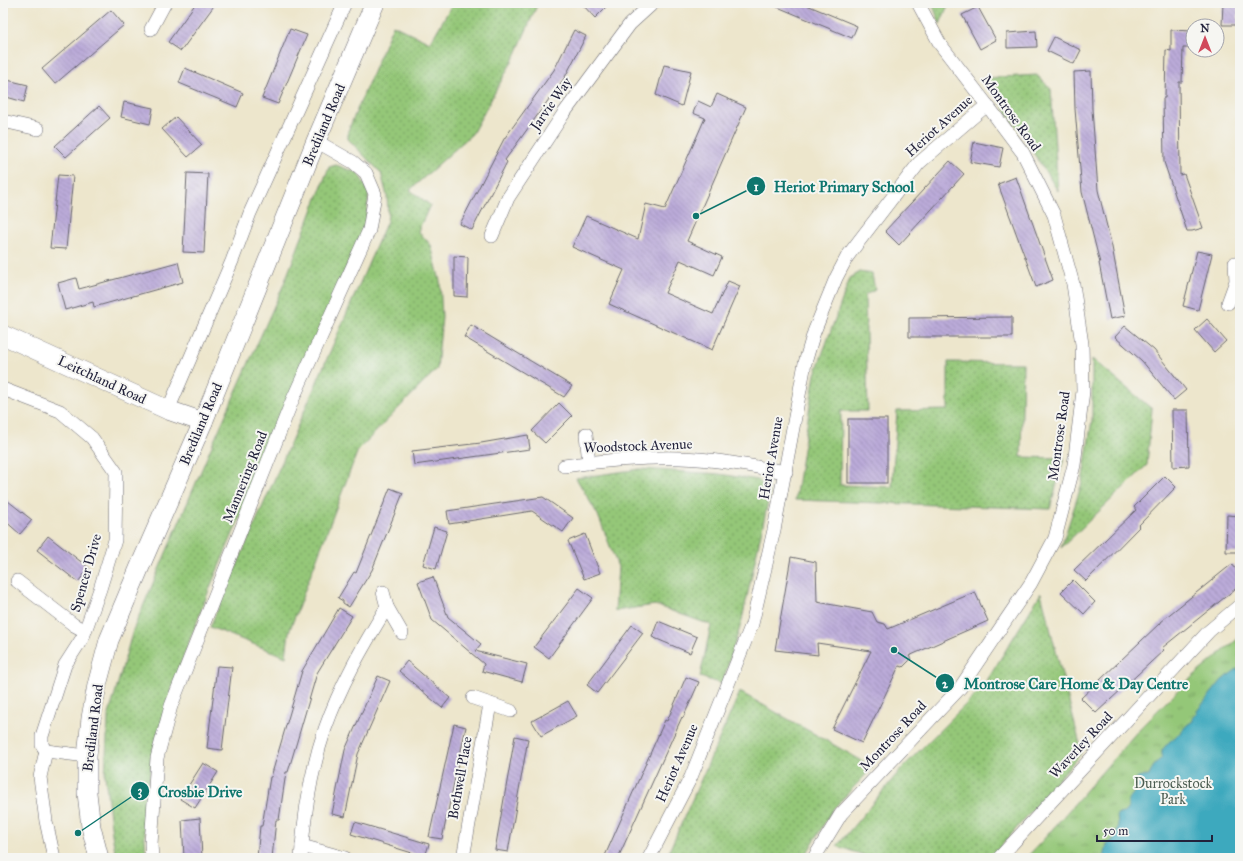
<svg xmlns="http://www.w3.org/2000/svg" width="1243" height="861" font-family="'IM FELL Great Primer',serif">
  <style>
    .grass { fill: url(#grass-dots); stroke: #5b745a }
    .park { fill: url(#park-tufts); stroke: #5b745a }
    .water { fill: #3ea9be; stroke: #30667c }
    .building { fill: url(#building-back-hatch) }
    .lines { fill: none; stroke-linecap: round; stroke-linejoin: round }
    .street-casing { stroke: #69676e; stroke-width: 14 }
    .secondary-casing { stroke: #69676e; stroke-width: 20 }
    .street { stroke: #fff; stroke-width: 13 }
    .secondary { stroke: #fff; stroke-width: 19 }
    .labels { text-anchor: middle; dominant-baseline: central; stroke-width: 4; stroke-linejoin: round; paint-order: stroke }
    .street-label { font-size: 14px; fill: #22223b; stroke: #f6f6f2 }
    .park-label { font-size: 14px; fill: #4a5c50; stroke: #f6f6f2 }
    .leader { fill: none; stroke: #0f766e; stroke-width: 1.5 }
    .callout-dot { fill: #0f766e; stroke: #f6f6f2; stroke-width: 1.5 }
    .mark-label { font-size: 12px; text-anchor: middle; font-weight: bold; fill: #fff }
    .callout-label { font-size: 15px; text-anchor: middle; font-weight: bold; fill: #0f766e; stroke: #f6f6f2; stroke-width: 4; stroke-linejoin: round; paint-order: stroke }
  </style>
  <defs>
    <pattern id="grass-dots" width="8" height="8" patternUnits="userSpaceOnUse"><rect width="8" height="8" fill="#94c778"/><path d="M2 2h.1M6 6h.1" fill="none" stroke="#78a164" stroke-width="1.8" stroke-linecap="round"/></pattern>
    <pattern id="park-tufts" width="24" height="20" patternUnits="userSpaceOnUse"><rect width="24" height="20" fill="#94c778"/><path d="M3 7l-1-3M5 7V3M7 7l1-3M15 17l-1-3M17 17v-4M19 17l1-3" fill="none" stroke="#78a164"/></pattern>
    <pattern id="building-back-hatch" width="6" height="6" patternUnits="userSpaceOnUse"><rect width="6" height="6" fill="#bbabd9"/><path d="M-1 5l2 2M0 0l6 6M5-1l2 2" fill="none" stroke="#988bb1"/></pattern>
  </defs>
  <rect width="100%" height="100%" fill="#f6f6f2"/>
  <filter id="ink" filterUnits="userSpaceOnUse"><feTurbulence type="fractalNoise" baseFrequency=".025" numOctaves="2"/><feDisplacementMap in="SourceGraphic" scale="8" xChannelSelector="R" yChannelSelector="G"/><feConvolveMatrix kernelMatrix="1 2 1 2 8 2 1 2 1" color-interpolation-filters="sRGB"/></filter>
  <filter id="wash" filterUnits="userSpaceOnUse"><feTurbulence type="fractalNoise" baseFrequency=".012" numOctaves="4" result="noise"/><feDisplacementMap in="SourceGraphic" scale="16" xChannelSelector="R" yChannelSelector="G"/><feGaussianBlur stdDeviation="0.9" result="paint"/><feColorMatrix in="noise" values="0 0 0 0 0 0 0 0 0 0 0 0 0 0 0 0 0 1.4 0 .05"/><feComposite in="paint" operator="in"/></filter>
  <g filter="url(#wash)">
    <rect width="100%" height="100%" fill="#ede6cc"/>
    <g class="grass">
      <path d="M453,3H538L516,54L472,134L410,190L430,205L418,231L431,245L440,281L442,317L437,369L358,450L289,632L286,657L210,627L387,221L388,214L387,196L381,173L348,139V131L393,25L430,43Z"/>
      <path d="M932,3H949L940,24Z"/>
      <path d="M1037,75L1051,89L1058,191L985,78Z"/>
      <path d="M336,165L358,173L369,192L366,222L211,585L173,684L153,750L144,819L146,858H116L112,834L105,776L108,718L133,630L213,443L283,286L329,167Z"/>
      <path d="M860,272L872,274L875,290L865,295L868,411H841L840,485L892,487L897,411L948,410V362L1023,363L1021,457L1064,458L1050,509L795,500L815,374L850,278Z"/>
      <path d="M1092,359L1152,409L1147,465L1061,548L1082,483L1092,420Z"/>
      <path d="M640,469L719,474L758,480L770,493L741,624L722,684L700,677L711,625L655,605L615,611L618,567L598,515L576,478Z"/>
      <path d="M1041,593L1082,752L991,858H872L837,846L902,768L983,687Z"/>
      <path d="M740,692L873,767L833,809L804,858H666Z"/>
    </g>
    <path class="park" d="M1240,637V858H1026L1043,840L1141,727L1184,684Z"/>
    <path class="water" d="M1237,669H1240V858H1104L1107,845L1113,840L1118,827L1117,814L1124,813L1128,808V799C1135,793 1138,787 1137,778L1149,776L1153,767L1162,757V750L1170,741L1180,733L1187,725L1193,721V717L1197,714V711L1222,680Z"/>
    <g id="blocks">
      <g class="building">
        <path d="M196,3H216L181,51L168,42Z"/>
        <path d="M581,3H610L595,18Z"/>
        <path d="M768,3H802L857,26L852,38Z"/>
        <path d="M1223,3H1238V25H1222Z"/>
        <path d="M978,7L996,40L980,49L962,15Z"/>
        <path d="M111,10L124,25L55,84L42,69Z"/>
        <path d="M290,29L307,35L278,104L262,98Z"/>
        <path d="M574,30L586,36L565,77L505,160L507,162L472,230L460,224L504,139L554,70Z"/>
        <path d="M1171,30L1193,31V48H1183L1182,82H1179L1180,175L1184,174L1203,228L1192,231H1187L1164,162L1163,98H1165L1166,50L1171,51Z"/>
        <path d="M1036,31L1037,47L1007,48V33Z"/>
        <path d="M1054,37L1081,50L1074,64L1047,51Z"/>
        <path d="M664,65L691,71L682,106L656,95Z"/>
        <path d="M185,68L243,93L237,107L179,83Z"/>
        <path d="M1091,71L1092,109L1098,190L1112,247L1125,316L1110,319L1099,263H1100L1082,192L1075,109L1074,72Z"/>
        <path d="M3,79L28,85L24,102L3,96Z"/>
        <path d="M717,94L746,107L687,241L722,257L714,275L680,260L665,293L713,314L728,281L740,286L712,350L609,304L624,270L572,247L586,216L638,239L646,204L665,209L705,118L693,113L698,101L711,107Z"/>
        <path d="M124,102L153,108L150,124L121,117Z"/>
        <path d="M99,106L110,118L66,157L55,146Z"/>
        <path d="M176,117L202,145L188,157L162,129Z"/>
        <path d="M974,142L1003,148L999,167L970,162Z"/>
        <path d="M950,161L964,174L899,245L885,231Z"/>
        <path d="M187,173L208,174L204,253L183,252Z"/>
        <path d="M58,175L73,176L66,249L50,248Z"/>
        <path d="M1016,177L1053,280L1036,287L998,184Z"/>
        <path d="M1197,251L1212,254L1198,310L1183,306Z"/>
        <path d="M454,256L468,257L467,297L454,296Z"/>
        <path d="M178,262L183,282L94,307L93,302L65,310L58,283L76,278L79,289Z"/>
        <path d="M1012,317V337H909V318Z"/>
        <path d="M1207,319L1226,341L1214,352L1195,330Z"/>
        <path d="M471,325L572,386L564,397L464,337Z"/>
        <path d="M1125,326L1154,350L1186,390L1174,400L1142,361L1115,337Z"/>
        <path d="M559,403L572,416L545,443L532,431Z"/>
        <path d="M1172,410H1188L1189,466L1173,467Z"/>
        <rect x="848" y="419" width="39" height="64"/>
        <path d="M528,435L530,449L414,465L412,451L481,443Z"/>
        <path d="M1165,476L1176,487L1138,526L1139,527L1086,581L1074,570L1136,510L1134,507Z"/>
        <path d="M390,488L403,493L372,570L349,607L343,603V601L338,598L354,572L356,573Z"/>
        <path d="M3,497L32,520L20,534L3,519Z"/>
        <path d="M543,497L573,518L563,532L532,511L449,524L447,511Z"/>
        <path d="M1227,515L1240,516V552H1226Z"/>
        <path d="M434,527L447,531L436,569L423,565Z"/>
        <path d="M585,534L600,573L584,579L568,541Z"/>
        <path d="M48,536L89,568L78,582L37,550Z"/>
        <path d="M791,557L816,562L817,602L872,612L877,622L885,624L888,629L975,592L988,621L909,656L911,659L903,667L899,666L862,743L832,729L871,651L817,643L818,655L775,650Z"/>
        <path d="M1232,564L1240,574V585L1162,648L1164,650L1096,713L1081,698L1160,623V622Z"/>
        <path d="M433,577L448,617L481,644L475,651L527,664L522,682L482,671L484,664L432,620L418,582Z"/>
        <path d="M1073,580L1095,602L1084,614L1061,592Z"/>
        <path d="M579,588L593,598L549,658L534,647Z"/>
        <path d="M339,608L352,616L317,673L288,772H286L279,820H276L272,858H257L260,826H262L270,777H271L302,671Z"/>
        <path d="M658,621L697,637L690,653L652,637Z"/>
        <path d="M632,625L643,633L597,693L587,685Z"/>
        <path d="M407,661L450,698L442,708L399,671Z"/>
        <path d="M217,666L232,667L222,750L207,748Z"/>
        <path d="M378,676L390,681L358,754L345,817L332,814L345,750Z"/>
        <path d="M686,677L699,682L683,718L682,717L618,858H604L665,720L667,721Z"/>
        <path d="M568,701L577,716L541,736L532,721Z"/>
        <path d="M454,724L466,727L442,839L429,837Z"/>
        <path d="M515,736L528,739L508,852L495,850Z"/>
        <path d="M203,763L218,772L195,808L180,799Z"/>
        <path d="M200,818L202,858H184L182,820Z"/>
        <path d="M355,822L429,844L425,857L351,834Z"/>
      </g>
    </g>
  </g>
  <g filter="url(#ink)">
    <use href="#blocks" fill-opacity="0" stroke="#69676e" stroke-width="1"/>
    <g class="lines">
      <defs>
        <g id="street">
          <path d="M151,29L165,3"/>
          <path d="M3,121L38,129"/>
          <path d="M492,236L508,198L564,113L630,24L653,3"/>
          <path d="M1228,303L1236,281L1235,263"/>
          <path d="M3,389L60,411L92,438L116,472L115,540L100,589L83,637L65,665L42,736V745L46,751L87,756"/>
          <path d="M168,410L232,261L250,213L345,3"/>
          <path d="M586,434L589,463"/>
          <path d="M564,466C601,461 642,457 680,458C715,459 751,466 786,472"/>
          <path d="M17,581L74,625L85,631"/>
          <path d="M383,592L387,607L402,633"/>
          <path d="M473,698L511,711"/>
          <path d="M46,751L40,777L46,821L54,858"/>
          <path d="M302,846L345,858"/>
          <path d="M152,858L151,844L157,758L171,706L292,401L369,230L375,194L366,173L353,162L316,141"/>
          <path d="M301,858C304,815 311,770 325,729C340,686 363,646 387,607"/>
          <path d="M463,858L490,704"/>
          <path d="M649,858L691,777L752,624L774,530L805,363L814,332L836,278L847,257L859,241L919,163L987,105"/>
          <path d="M814,858L841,814L960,688L1031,583L1055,538L1074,465L1083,391L1082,344L1073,284L1054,215L1023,153L987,105L940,44L918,3"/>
          <path d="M999,858L1209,631L1240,605"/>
        </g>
        <g id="secondary">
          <path d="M3,335L168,410L203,422"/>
          <path d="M99,858L91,827L87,793V756L91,718L97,685L109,640L141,564L203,422L316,141L375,3"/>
        </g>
      </defs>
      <use href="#street" class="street-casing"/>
      <use href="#secondary" class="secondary-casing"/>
      <use href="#street" class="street"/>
      <use href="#secondary" class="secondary"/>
    </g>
  </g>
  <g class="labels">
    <g class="street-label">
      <text transform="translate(551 104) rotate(-55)">Jarvie Way</text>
      <text transform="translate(1011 113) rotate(54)">Montrose Road</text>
      <text transform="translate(324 125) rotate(-67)">Brediland Road</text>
      <text transform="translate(939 126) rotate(-42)">Heriot Avenue</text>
      <text transform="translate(102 380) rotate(25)">Leitchland Road</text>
      <text transform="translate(201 424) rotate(-67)">Brediland Road</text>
      <text transform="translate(1059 436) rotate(-82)">Montrose Road</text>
      <text transform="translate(638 446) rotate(-2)">Woodstock Avenue</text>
      <text transform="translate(771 458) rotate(-80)">Heriot Avenue</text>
      <text transform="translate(245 477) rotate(-68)">Mannering Road</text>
      <text transform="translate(86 573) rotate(-74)">Spencer Drive</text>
      <text transform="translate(93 728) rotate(-83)">Brediland Road</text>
      <text transform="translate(893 736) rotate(-47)">Montrose Road</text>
      <text transform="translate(1081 745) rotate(-47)">Waverley Road</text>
      <text transform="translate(677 763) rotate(-66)">Heriot Avenue</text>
      <text transform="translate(460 778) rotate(-80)">Bothwell Place</text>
    </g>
    <g class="park-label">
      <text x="1173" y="783">Durrockstock<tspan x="1173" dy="16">Park</tspan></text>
    </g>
  </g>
  <path class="leader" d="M696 216L756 186M894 650L945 683M78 833L140 791"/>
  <g class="callout-dot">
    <circle cx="696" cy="216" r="4"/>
    <circle cx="894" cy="650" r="4"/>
    <circle cx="78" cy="833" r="4"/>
    <circle cx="756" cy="186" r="10"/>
    <circle cx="945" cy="683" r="10"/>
    <circle cx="140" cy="791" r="10"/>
  </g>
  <g class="mark-label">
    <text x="756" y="191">1</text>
    <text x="945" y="688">2</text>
    <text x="140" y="795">3</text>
  </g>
  <g class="callout-label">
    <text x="844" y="192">Heriot Primary School</text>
    <text x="1076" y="689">Montrose Care Home &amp; Day Centre</text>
    <text x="200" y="797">Crosbie Drive</text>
  </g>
  <rect width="1243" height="861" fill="none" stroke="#f6f6f2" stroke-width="16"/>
  <g transform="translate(1205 38)"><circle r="19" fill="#f6f6f2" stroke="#a1a1a9"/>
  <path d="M0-3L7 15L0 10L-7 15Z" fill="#d1495b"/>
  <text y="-6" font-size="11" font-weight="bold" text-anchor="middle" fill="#22223b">N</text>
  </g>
  <path d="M1097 835v6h115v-6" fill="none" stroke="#22223b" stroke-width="2"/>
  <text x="1103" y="835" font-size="12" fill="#22223b" stroke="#f6f6f2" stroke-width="3" paint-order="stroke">50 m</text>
</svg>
